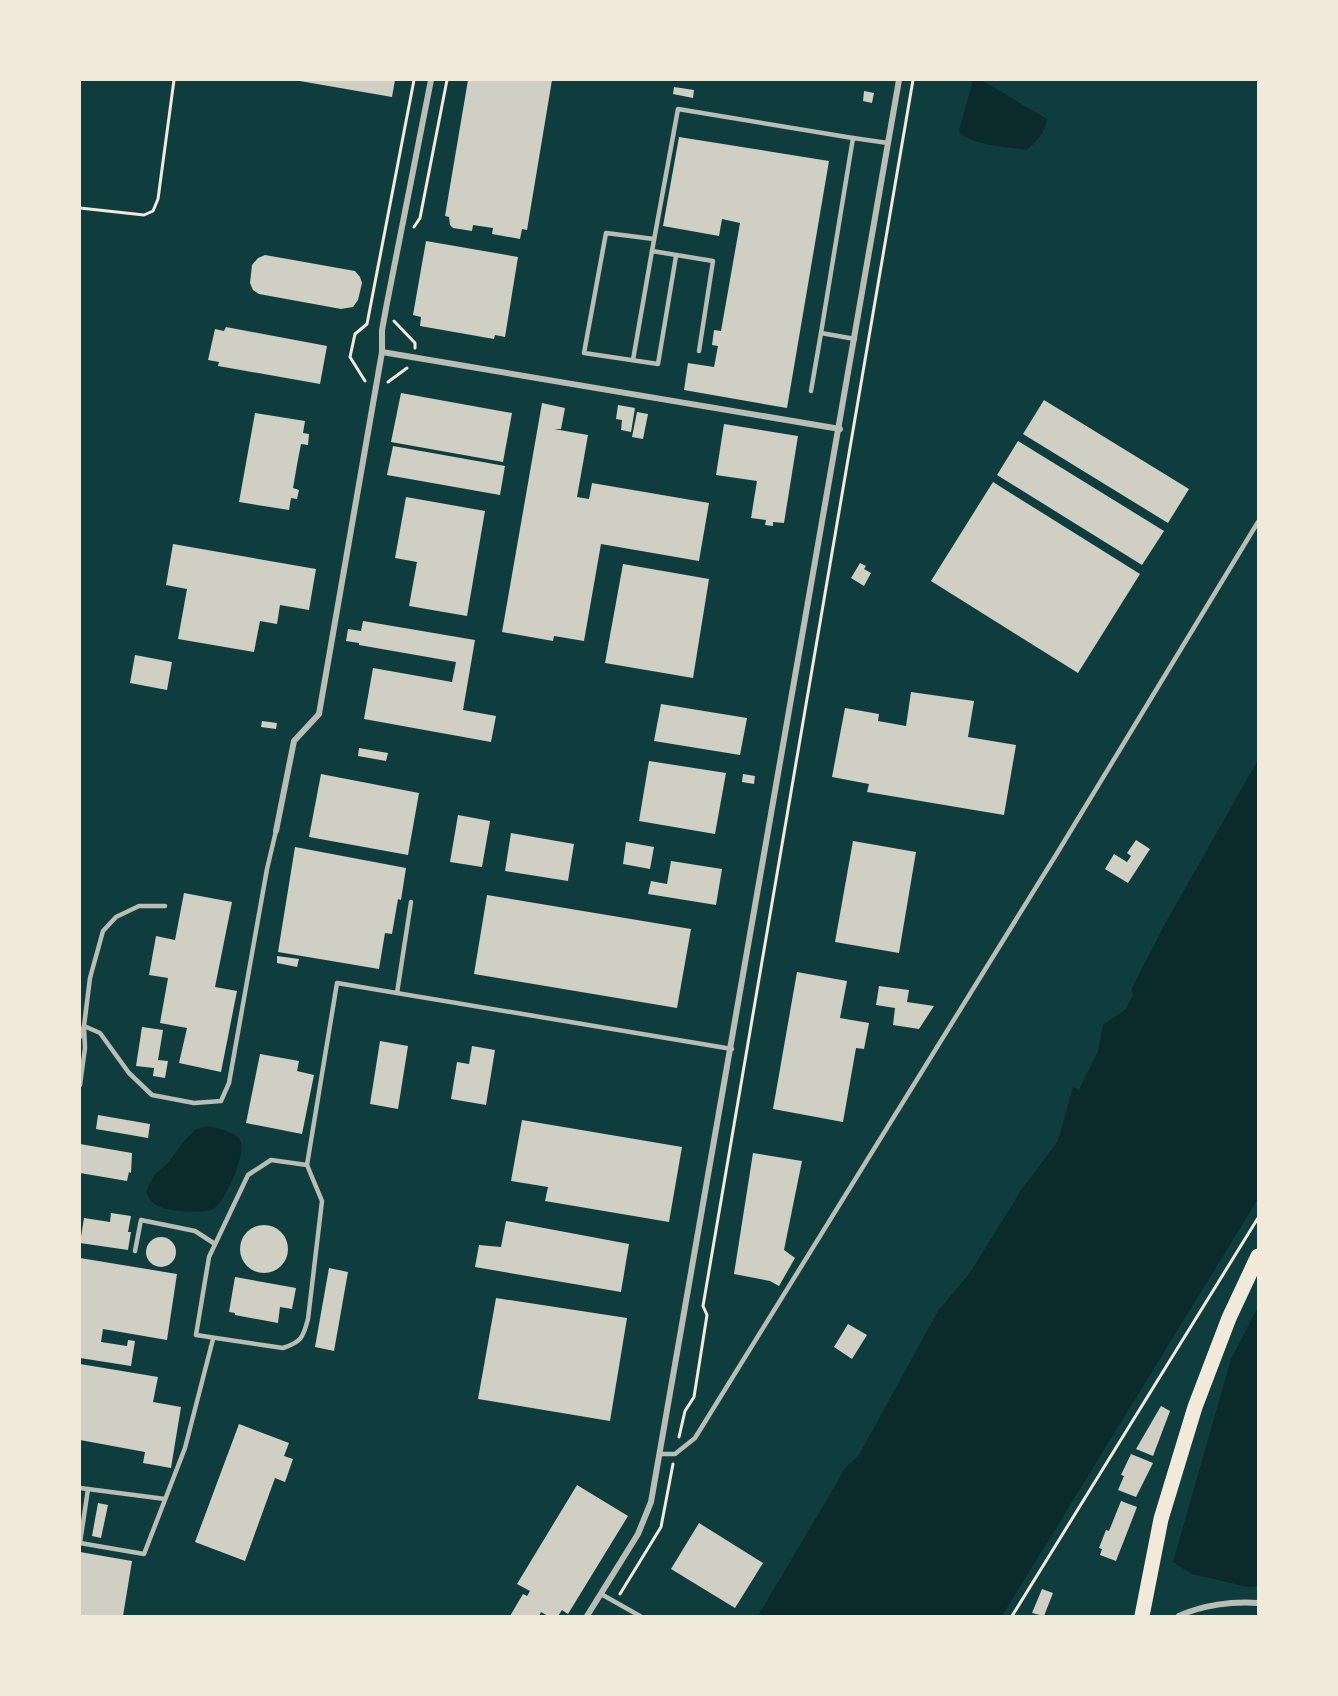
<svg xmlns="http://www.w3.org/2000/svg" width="1338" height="1696" font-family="Overpass,sans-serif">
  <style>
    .water { fill: #0a2a2b }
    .building { fill: #cfcfc3 }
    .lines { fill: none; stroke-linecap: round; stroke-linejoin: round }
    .path { stroke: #f1e9da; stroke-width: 3 }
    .service { stroke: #b8beb3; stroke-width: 4.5 }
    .minor { stroke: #b8beb3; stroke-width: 6 }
    .primary { stroke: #f1e9da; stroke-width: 15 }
  </style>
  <rect width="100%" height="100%" fill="#0f3d3e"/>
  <g class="water">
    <path d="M973,80H981L1047,119C1046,131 1036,143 1026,150C1009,147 968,145 959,131Z"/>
    <path d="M1258,760V1199L1002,1616H758L846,1467L859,1455L938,1311L969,1274L1022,1189L1058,1141L1073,1087L1079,1090L1098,1051L1103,1025L1126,1009L1133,995L1131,990L1166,922Z"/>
    <path d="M208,1126C217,1129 237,1131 241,1142C245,1156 225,1203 213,1209C204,1214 166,1211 158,1206C151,1202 149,1198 146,1192L154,1175L168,1163L184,1141L196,1129Z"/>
    <path d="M1258,1307V1586L1248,1587L1192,1574L1173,1562L1231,1359Z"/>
  </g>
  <g class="building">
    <path d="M294,80H395L392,97Z"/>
    <path d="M468,80H552L527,230L522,229L520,239L492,234L493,228L473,225L472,231L453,228L450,225L449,217L445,216Z"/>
    <path d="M674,87L694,90L693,98L673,94Z"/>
    <path d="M864,91L874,93L872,103L863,101Z"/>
    <path d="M679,137L829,161L787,408L684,390L688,363L714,367L718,346L712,345L714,330L721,331L740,223L722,219L719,236L663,226Z"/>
    <path d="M426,241L518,257L505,337L495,335L494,339L420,326L421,317L413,315Z"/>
    <path d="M265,255L355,271L360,277L362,283L358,300L353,307L341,309L259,294L253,290L250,283L252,265L258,258Z"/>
    <path d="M226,327L327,346L320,384L218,366L219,362L208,360L215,329L224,331Z"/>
    <path d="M401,393L512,413L503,462L391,442Z"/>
    <path d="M1044,400L1189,489L1168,523L1023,434Z"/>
    <path d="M542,403L565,408L561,429H554L588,435L577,497L589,499L592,483L709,503L699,561L601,544L584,641L554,636L553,641L502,632Z"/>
    <path d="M618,405L635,408L631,432L621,430L622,420L616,419Z"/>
    <path d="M637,412L648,414L643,439L632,437Z"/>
    <path d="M255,413L305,421L303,433L309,434L308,445L301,444L297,465L293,488L299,490L297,499L291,498L289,510L239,502Z"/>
    <path d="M724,424L798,436L784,523L773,522V526L765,525L766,520L751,518L757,481L716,475Z"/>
    <path d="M1018,441L1164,531L1142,565L997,475Z"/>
    <path d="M393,446L505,466L500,495L387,475Z"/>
    <path d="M993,482L1140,574L1078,673L931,581Z"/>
    <path d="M406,497L485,511L467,616L409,606L417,562L395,558Z"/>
    <path d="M173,544L316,569L309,610L280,605L277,624L260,621L254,652L178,639L187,589L166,585Z"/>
    <path d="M860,563L866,566L864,569L871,573L864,586L851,578Z"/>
    <path d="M623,564L709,579L693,678L605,663Z"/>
    <path d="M363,621L475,640L463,710L496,716L491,742L364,719L373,668L452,682L456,662L359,645V643L346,641L348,629L361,631Z"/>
    <path d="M135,655L172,662L167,690L130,683Z"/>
    <path d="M911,692L974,701L968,737L1016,745L1004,815L867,792L869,784L832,777L845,708L879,714L878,721L906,726Z"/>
    <path d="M661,704L747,718L740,755L654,741Z"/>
    <path d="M262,721L277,723L276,729L261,727Z"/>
    <path d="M359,748L388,753L386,761L358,756Z"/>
    <path d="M649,761L726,773L715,834L639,821Z"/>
    <path d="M321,774L419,793L408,855L309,837Z"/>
    <path d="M743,774L755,776L754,784L742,782Z"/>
    <path d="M458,815L490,821L482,867L450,862Z"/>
    <path d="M511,833L574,844L568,881L505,871Z"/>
    <path d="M1136,840L1150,849L1128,883L1105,869L1114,854L1127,862L1131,856L1127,853Z"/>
    <path d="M853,841L916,852L899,953L835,942Z"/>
    <path d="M626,842L654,847L650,869L623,864Z"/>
    <path d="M295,847L406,868L401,900L398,899L392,934L385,933L379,969L278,952Z"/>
    <path d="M671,861L722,869L716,905L648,894L651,881L667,884Z"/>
    <path d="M184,893L232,902L215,987L237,991L221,1072L179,1063L187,1028L160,1023L168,978L149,975L156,936L175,940Z"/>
    <path d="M487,895L691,929L677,1008L474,974Z"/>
    <path d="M277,956L299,959L297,967L277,963Z"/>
    <path d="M797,972L847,981L840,1018L869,1023L864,1049L856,1048L843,1122L773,1109Z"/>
    <path d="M879,986L909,990L907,1002L934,1006L919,1029L893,1025L895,1008L876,1005Z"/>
    <path d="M142,1027L163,1030L158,1060L168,1061L165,1078L153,1076L154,1068L136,1066Z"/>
    <path d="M380,1041L408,1046L398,1109L370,1104Z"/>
    <path d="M472,1046L495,1050L486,1105L451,1099L457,1062L469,1064Z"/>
    <path d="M260,1054L299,1061L297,1071L314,1075L302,1134L246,1123Z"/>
    <path d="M98,1115L150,1124L148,1138L96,1129Z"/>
    <path d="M522,1120L682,1147L669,1222L545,1201L548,1187L511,1181Z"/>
    <path d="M80,1144L132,1153L131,1173L129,1172L127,1181L80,1173Z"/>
    <path d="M753,1153L802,1161L784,1250L795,1258L779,1286L770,1281L734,1274Z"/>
    <path d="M111,1213L131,1216L128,1232H131L128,1250L80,1243L84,1218L110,1222Z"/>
    <path d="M506,1221L629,1244L621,1292L475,1267L479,1245L501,1247Z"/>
    <circle cx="264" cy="1249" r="24"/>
    <circle cx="161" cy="1252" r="15"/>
    <path d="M80,1258L177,1274L167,1340L103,1329L101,1342L127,1346L128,1340L135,1341L131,1366L80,1358Z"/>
    <path d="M329,1268L348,1272L334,1351L315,1347Z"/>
    <path d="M235,1277L296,1288L292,1309L280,1307L278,1323L235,1315V1313L229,1312Z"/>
    <path d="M496,1298L627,1318L610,1421L478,1399Z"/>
    <path d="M848,1324L867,1335L852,1359L834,1347Z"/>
    <path d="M80,1364L158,1377L153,1402L181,1407L171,1468L143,1463L145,1452L80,1440Z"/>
    <path d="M1161,1406L1170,1411L1153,1456L1136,1449Z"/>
    <path d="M239,1424L289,1443L284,1456L293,1459L285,1482L275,1478L245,1561L195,1542Z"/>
    <path d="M1131,1454L1153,1463L1136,1497L1118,1490L1124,1476L1121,1475Z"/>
    <path d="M577,1485L628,1516L568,1614L562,1610L558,1616H548L541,1612L539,1616H510L523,1594L527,1596L530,1591L517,1584Z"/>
    <path d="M1121,1501L1137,1507L1116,1561L1100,1555L1102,1549L1099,1548L1106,1530L1109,1531Z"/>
    <path d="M98,1503L108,1505L101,1538L92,1536Z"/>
    <path d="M699,1523L763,1563L735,1608L671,1569Z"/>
    <path d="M80,1552L132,1561L123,1616H80Z"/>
    <path d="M1042,1589L1053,1593L1044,1616L1032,1613Z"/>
  </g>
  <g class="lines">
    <g class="path">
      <path d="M80,208L144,215L153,211L158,199L174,80"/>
      <path d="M414,227L420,218L447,80"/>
      <path d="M394,321L415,343V348"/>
      <path d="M365,381L350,357L355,334L367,324L414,80"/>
      <path d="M388,382L407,368"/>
      <path d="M679,1437L685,1411L694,1397L707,1315L703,1306L913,80"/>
      <path d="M620,1594L661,1527L673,1464"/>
      <path d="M1012,1616L1258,1218"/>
    </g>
    <g class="service">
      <path d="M654,239L606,233L584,353L658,364L676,256"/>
      <path d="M855,339L821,333L853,138L888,143"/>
      <path d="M699,351L713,261L652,251L678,109L853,138"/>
      <path d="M633,360L652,251"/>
      <path d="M811,391L821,333"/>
      <path d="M165,906H139L116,917L103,931L90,978L84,1026L100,1033L129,1073L152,1095L194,1103L221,1101L229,1083L267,869L276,831"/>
      <path d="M397,993L411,902"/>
      <path d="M80,1037L84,1026L85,1048L80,1085"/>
      <path d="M271,1160L307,1165L322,1201L308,1319C303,1338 301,1342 283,1348L196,1335L209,1257L248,1175Z"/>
      <path d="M307,1165L337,983L732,1049"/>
      <path d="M135,1251L141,1220L195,1231L215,1244"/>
      <path d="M660,1454H675L695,1438L1056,855L1258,522"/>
      <path d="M80,1488L165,1499"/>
      <path d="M80,1543L144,1554L185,1448L213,1339"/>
      <path d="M80,1543L88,1489"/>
      <path d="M601,1594L640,1616"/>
    </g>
    <g class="minor">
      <path d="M382,352V330L387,303L431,80"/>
      <path d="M276,831L294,741L319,714L382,352L840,429"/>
      <path d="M587,1616L638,1534L651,1502L899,80"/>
      <path d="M1179,1616C1202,1605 1233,1601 1258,1603"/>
    </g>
    <path class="primary" d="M1142,1616L1161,1519L1195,1407L1229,1318L1258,1256"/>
  </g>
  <rect width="1338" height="1696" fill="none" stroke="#f1e9da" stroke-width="162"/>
</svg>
